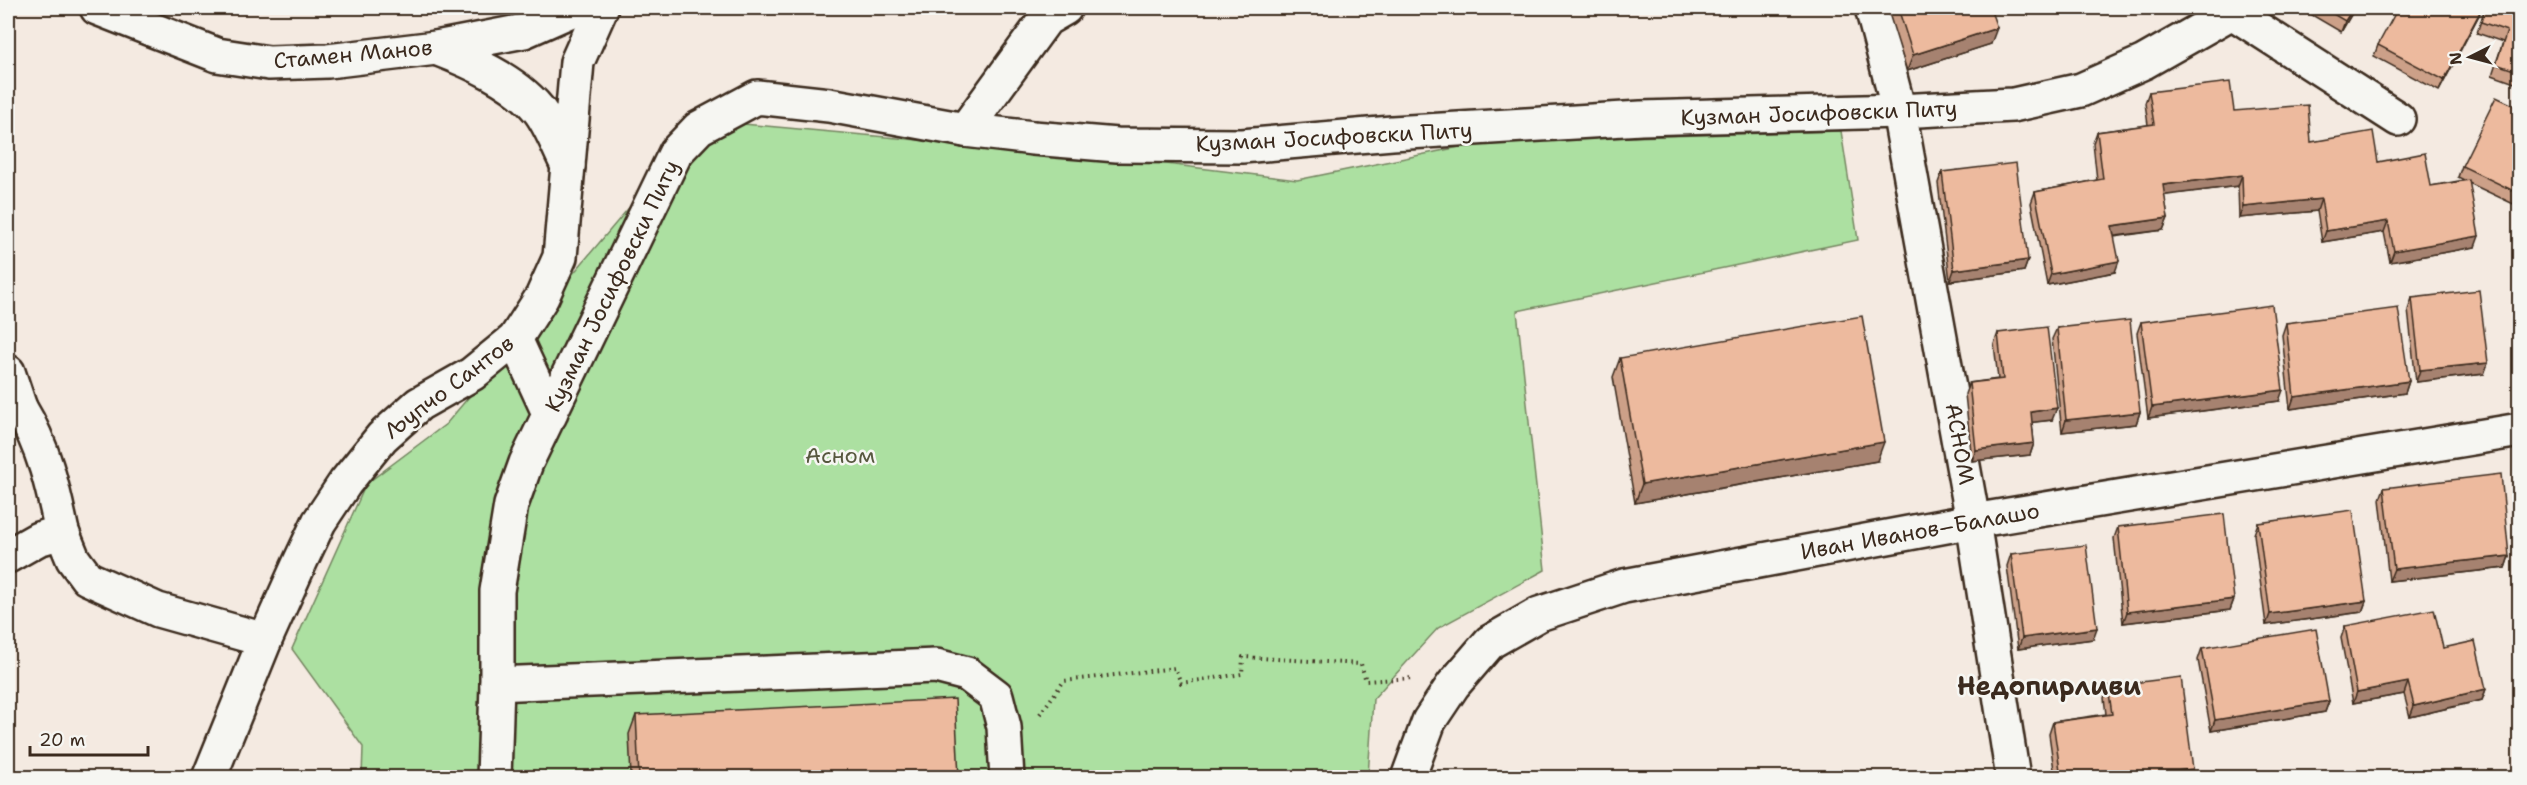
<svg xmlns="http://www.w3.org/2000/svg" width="2527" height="785" font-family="'Shantell Sans',sans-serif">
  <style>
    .green { fill: #ace0a1; stroke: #748560; stroke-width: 1.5 }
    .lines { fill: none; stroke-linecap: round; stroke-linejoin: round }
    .street-casing { stroke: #3b2a1e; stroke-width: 38 }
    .secondary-casing { stroke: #3b2a1e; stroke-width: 38 }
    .path { stroke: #3b2a1e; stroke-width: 4; stroke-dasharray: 1.5 4.5; stroke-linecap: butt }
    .street { stroke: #f6f6f2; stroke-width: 33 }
    .secondary { stroke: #f6f6f2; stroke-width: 33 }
    .wall { fill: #cca088; stroke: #3b2a1e; stroke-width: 1.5 }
    .shaded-wall { fill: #a6826f; stroke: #3b2a1e; stroke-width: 1.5 }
    .building { fill: #edba9e; stroke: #3b2a1e; stroke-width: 1.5 }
    .labels { text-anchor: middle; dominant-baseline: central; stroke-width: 5; stroke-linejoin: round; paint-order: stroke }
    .street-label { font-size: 22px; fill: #3b2a1e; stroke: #f6f6f2 }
    .park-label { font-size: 22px; fill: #57583f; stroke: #f6f6f2 }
    .quarter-label { font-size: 26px; font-weight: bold; fill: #3b2a1e; stroke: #f6f6f2 }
  </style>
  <rect width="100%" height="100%" fill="#f4eae1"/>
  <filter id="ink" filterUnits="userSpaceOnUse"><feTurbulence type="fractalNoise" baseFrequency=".0167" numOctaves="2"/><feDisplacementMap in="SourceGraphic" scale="12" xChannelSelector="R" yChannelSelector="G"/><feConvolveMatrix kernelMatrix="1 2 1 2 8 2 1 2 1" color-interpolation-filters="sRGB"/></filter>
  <g filter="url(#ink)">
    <path class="green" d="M732,123L1117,158L1297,180L1489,141L1841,131L1858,240L1517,311L1545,570L1438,628L1373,699L1368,777H362L363,747L292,649L366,484L446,424L676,152Z"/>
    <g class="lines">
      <defs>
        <g id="street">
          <path d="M1872,8L1899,111L1973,521L2013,778"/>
          <path d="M2232,12L2398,119"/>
          <path d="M965,130L1046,19L1065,8"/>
          <path d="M515,339L550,415"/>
          <path d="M8,372L20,408"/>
          <path d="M8,412L20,408C44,447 53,488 62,532"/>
          <path d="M8,556L38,539L62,532L73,559L87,578L158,610L265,640"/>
          <path d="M497,684L936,666L967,674L996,696L1004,727L1007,778"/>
          <path d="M494,778L497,684V591L511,505L526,463L676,152L699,128L757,97L829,105L965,130L1033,138L1117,145L1242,146L1392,133L1641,118L1899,111L2013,105L2081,90L2144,62L2232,12L2234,8"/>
          <path d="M1408,778L1429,721L1453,685L1490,642L1539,614L1624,586L1973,521L2520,430"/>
        </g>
        <g id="secondary">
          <path d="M97,8L217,55L269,63L328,61L436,48L524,31L576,8"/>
          <path d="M436,48C470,61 514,80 538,109C550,123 559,149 568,166"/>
          <path d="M209,778L265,640L301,560L319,522L345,483L382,437L419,404L472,374L515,339L542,297L560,257L577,62L601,8"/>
        </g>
      </defs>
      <use href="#street" class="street-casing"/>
      <use href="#secondary" class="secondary-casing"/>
      <path class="path" d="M1040,714L1064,681L1175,668L1181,683L1242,674L1243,657L1361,664L1366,681L1414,678"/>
      <use href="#street" class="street"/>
      <use href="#secondary" class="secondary"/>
    </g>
    <g class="wall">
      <path d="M1889,8H1990L1991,44L1907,71L1888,10Z"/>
      <path d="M2300,8H2355L2341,32Z"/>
      <path d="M2485,8H2520V85L2492,75L2503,42L2477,33Z"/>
      <path d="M2479,15L2439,91L2374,56L2378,45Z"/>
      <path d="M2149,92L2234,111L2311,142L2378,162L2431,186L2464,180L2458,177L2462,166L2520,108V207L2469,183L2475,247L2390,262L2384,232L2322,242L2317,211L2239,218L2238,186L2164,195L2168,218L2163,230L2114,237L2115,272L2047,285L2031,203L2035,192L2097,180L2093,143L2097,132L2148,125L2145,103Z"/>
      <path d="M1942,172L2028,260L2024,271L1950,281L1938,183Z"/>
      <path d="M2412,298L2488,363L2484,374L2416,382L2408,310Z"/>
      <path d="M2141,322L2279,401L2148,418L2137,333Z"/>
      <path d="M2286,323L2409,381L2405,393L2290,409L2282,335Z"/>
      <path d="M2057,328L2140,412L2136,424L2062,432L2052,339Z"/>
      <path d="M1998,333L2052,420L2032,422L2034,443L2030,455L1972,461L1965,394L1969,383L1998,379L1994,344Z"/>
      <path d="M1620,358L1877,461L1635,503L1613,377Z"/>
      <path d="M2384,488L2509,556L2505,568L2389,581L2380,499Z"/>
      <path d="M2258,523L2366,601L2362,612L2266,625L2254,534Z"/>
      <path d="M2118,527L2234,599L2230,610L2123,623L2114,538Z"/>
      <path d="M2011,554L2093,639L2018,649L2007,566Z"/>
      <path d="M2345,626L2443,648L2486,689L2482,700L2410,717L2404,694L2353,703L2341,638Z"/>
      <path d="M2202,648L2329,701L2325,712L2211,731L2198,660Z"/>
      <path d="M2108,686L2193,769L2189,777H2055L2049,734L2053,722L2106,714L2104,698Z"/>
      <path d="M636,715L959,777H631L629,734Z"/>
    </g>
    <g class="shaded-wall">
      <path d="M2353,8H2355L2341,32L2345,21Z"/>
      <path d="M2482,8L2479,15L2439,91L2444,80Z"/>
      <path d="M1997,28L1991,44L1907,71L1913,55Z"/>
      <path d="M2242,175L2238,186L2159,196L2163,185Z"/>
      <path d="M2321,199L2317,211L2239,218L2243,207Z"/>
      <path d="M2168,218L2163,230L2108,237L2112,226Z"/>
      <path d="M2388,221L2384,232L2322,242L2326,231Z"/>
      <path d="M2479,236L2475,247L2390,262L2394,251Z"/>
      <path d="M2028,260L2024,271L1950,281L1954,270Z"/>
      <path d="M2119,261L2115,272L2047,285L2051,274Z"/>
      <path d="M2488,363L2484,374L2416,382L2420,370Z"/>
      <path d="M2409,381L2405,393L2290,409L2294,397Z"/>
      <path d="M2283,390L2279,401L2148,418L2152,407Z"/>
      <path d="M2057,408L2052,420L2027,423L2031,412Z"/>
      <path d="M2140,412L2136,424L2062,432L2066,420Z"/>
      <path d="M1884,442L1877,461L1635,503L1642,484Z"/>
      <path d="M2034,443L2030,455L1972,461L1976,450Z"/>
      <path d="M2509,556L2505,568L2389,581L2394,569Z"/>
      <path d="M2234,599L2230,610L2123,623L2127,612Z"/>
      <path d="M2366,601L2362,612L2266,625L2270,614Z"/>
      <path d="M2097,628L2093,639L2018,649L2022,638Z"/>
      <path d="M2408,682L2404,694L2353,703L2357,692Z"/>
      <path d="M2486,689L2482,700L2410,717L2414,706Z"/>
      <path d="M2329,701L2325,712L2211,731L2215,720Z"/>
      <path d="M2193,769L2189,777H2125Z"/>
    </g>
    <g class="building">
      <path d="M1898,8H1990L1997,28L1913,55Z"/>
      <path d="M2323,8H2353L2345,21Z"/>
      <path d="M2398,8H2482L2444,80L2378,45Z"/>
      <path d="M2485,8H2520V72L2496,64L2507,31L2481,22Z"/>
      <path d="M2230,82L2234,111L2308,105L2311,142L2373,131L2378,162L2425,153L2431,186L2469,180L2479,236L2394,251L2388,221L2326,231L2321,199L2243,207L2242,175L2163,185L2168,218L2112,226L2119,261L2051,274L2035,192L2103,179L2097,132L2154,124L2149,92Z"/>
      <path d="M2496,97L2520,108V194L2462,166Z"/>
      <path d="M2016,163L2028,260L1954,270L1942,172Z"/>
      <path d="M2479,290L2488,363L2420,370L2412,298Z"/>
      <path d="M2272,305L2283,390L2152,407L2141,322Z"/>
      <path d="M2398,308L2409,381L2294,397L2286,323Z"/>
      <path d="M1862,316L1884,442L1642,484L1620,358Z"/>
      <path d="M2130,320L2140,412L2066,420L2057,328Z"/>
      <path d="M2047,327L2057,408L2031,412L2034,443L1976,450L1969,383L2003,379L1998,333Z"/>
      <path d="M2501,474L2509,556L2394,569L2384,488Z"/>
      <path d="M2353,510L2366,601L2270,614L2258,523Z"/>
      <path d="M2224,514L2234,599L2127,612L2118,527Z"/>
      <path d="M2086,545L2097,628L2022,638L2011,554Z"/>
      <path d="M2434,609L2443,648L2475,641L2486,689L2414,706L2408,682L2357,692L2345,626Z"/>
      <path d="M2316,629L2329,701L2215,720L2202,648Z"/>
      <path d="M2181,677L2193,769L2125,777H2061L2053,722L2112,714L2108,686Z"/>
      <path d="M955,699L959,777H639L636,715Z"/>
    </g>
  </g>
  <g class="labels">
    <g class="street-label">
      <text transform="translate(353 54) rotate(-5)">Стамен Манов</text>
      <text transform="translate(1819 113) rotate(-2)">Кузман Јосифовски Питу</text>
      <text transform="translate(1334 137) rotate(-3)">Кузман Јосифовски Питу</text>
      <text transform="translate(612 286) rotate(-64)">Кузман Јосифовски Питу</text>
      <text transform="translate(449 387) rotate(-37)">Љупчо Сантов</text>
      <text transform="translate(1960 444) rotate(80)">АСНОМ</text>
      <text transform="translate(1920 531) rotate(-10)">Иван Иванов–Балашо</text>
    </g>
    <g class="park-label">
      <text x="840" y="455">Асном</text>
    </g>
    <g class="quarter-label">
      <text x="2049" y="685">Недопирливи</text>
    </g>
  </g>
  <rect width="2527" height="785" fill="none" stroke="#f6f6f2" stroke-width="30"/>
  <rect x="15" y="15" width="2497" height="755" fill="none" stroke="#3b2a1e" stroke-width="2" filter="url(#ink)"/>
  <g transform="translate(2470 57) rotate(264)" stroke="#f6f6f2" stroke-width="4.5" paint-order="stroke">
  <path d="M0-4.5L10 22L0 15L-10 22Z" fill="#3b2a1e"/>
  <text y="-9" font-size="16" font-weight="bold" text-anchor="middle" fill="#3b2a1e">N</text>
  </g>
  <path d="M30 746v9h118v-9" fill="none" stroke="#3b2a1e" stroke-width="3"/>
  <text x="39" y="746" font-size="18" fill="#3b2a1e" stroke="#f6f6f2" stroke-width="4.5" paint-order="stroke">20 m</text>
</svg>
